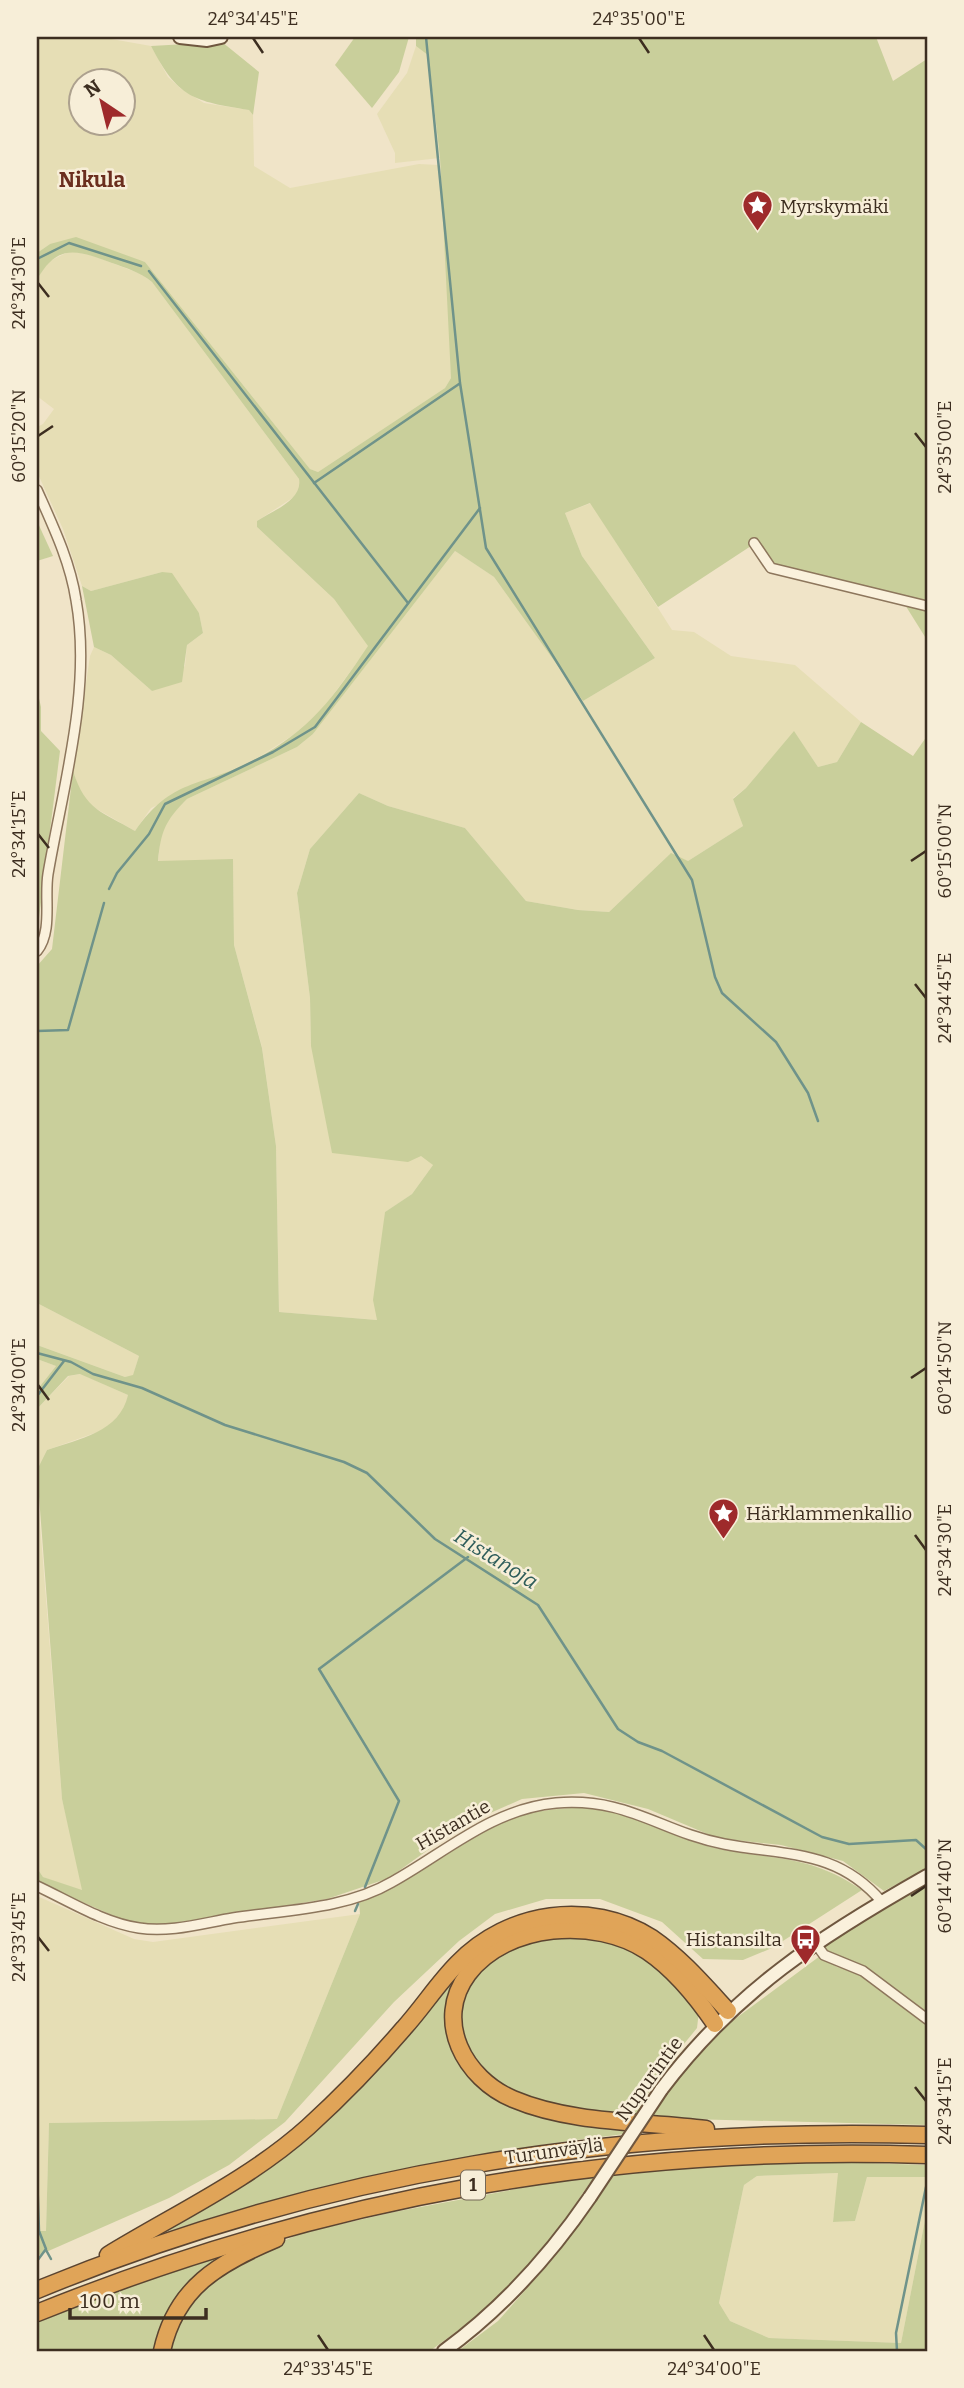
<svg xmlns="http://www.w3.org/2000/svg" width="964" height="2388" font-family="Bitter,serif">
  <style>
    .farmland { fill: #e6deb5; fill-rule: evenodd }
    .green { fill: #c9cf9b }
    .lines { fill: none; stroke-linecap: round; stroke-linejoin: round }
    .stream { stroke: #6f938a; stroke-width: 2.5 }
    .street-casing { stroke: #8d765c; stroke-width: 12 }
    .secondary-casing { stroke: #6f573f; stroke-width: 16 }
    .highway-casing { stroke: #5b4430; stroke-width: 19 }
    .street { stroke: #faf1dc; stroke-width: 9 }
    .secondary { stroke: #faf1dc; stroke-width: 12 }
    .highway { stroke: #e0a458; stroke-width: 16 }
    .secondary-bridge-casing { stroke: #6f573f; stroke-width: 16; stroke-linecap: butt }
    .secondary-bridge { stroke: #faf1dc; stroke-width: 12 }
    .ticks { fill: none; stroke: #3d2e20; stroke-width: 2.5 }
    .labels { text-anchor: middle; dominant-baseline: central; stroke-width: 5; stroke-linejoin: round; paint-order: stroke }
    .shield { fill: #f7eed8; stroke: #756857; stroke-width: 2 }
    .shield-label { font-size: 18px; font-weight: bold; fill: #3d2e20 }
    .poi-label { font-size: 19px; fill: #3d2e20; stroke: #f7eed8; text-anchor: start }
    .street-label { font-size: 19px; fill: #3d2e20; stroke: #f7eed8 }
    .neighbourhood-label { font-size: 21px; font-weight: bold; fill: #6b2e1e; stroke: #f7eed8 }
    .water-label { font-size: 21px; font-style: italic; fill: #2f5d5a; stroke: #f7eed8 }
    .neatline { fill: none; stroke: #3d2e20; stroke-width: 2.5 }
    .ticks-label { font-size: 18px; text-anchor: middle; fill: #3d2e20 }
  </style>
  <rect width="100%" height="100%" fill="#f0e4c8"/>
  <g class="farmland">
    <path d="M37,37H100L151,46L168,77L180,88L204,103L249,110L253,115L254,166L290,188L419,164L439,165L450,317L451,378L445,388L318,472L310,469L145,262L50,244L37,253ZM80,80H122V122H80Z"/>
    <path d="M416,46L428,54L440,158L395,163V153L377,114L407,73Z"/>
    <path d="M70,251L91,255L141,274L152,282L299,479L301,486L297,495L257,521V527L334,599L369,646L313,722L253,761L151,808L135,831L88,804L81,795L73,771L90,656L94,647L111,655L152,691L185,666L187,645L203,633L199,613L162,572L91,591L82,586L63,529L37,472V427L43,424L54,409L37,396V280L46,263Z"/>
    <path d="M591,503L672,630L694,632L731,656L795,665L861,722L837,762L818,767L794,732L746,788L733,798L743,826L688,861L670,854L609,912L578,910L526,901L465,828L388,806L359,793L310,849L297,893L310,998L311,1046L433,1165L412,1194L385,1212L378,1320L279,1312L276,1146L262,1047L234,945L233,860L158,862L161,833L173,813L187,799L297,747L313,734L455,551L494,577L583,701L655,658L582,556L565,513Z"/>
    <path d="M37,1303L139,1356L133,1376L125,1377L37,1345Z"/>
    <path d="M37,1359L56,1366L37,1390Z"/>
    <path d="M81,1374L128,1395L125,1409L106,1429L47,1450L37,1470V1409L69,1376Z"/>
    <path d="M37,1486L62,1799L82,1883V1891H79L43,1877L37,1868Z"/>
    <path d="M37,1896L134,1939L153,1942L360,1914L277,2119L49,2123L46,2232L37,2231Z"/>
    <path d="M839,2173L833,2222L855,2221L867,2177H927V2210L901,2343L769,2338L730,2321L719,2303L744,2185L757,2176Z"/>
  </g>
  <g class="green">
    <path d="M355,37H409L399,72L372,108L335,65Z"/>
    <path d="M416,37H876L893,81L927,59V640L902,600L771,568L754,544L658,607L590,503L565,513L582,556L655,658L583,701L494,577L455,551L313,734L297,747L187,799C165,821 161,831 158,861L233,859L234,945L262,1048L276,1146L279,1312L377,1320L373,1300L385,1212L412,1194L433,1165L421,1156L408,1162L332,1153L311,1046L310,998L297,893L310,849L359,793L388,806L465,828L526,901L578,910L609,912L671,853L688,861L743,826L733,799L746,788L794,731L818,767L837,762L861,722L913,756L927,736V1868L884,1891L843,1861L781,1845L717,1838L648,1809L584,1793L522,1799L461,1826L389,1878L327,1899L157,1926L123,1920L37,1882V1868L43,1877L82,1890L62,1799L37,1470L47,1450C79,1439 120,1432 128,1395L80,1374L68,1376L37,1409V1390L56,1366L37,1359V1345L125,1377L133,1375L139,1356L37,1303V966L52,949L73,771C86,811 101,811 135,831C173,777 200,788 252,761C311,730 332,699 368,646L334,599L257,527V521C272,511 303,500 299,479L152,282C140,272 126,268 112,263C77,250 57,243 37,280V253L50,244L76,237L145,262L310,469L318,472L445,388L451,378L440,158L428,55L416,46Z"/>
    <path d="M222,42L259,72L253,115L249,110C193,101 178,98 151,46Z"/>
    <path d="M37,521L53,556L37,561Z"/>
    <path d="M162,572L172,573L199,613L203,633L187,645L182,682L152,691L111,655L94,647L82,586L91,591Z"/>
    <path d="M37,690L41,707V731L60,751L37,934Z"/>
    <path d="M583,1807C635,1812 668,1837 715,1848C775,1861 807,1853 862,1890L772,1948L743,1960L703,1959L662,1922L600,1899H546L495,1914L459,1941L394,2002L285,2122L229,2165L169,2198L37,2256V2231H46L49,2123L277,2119L360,1914L359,1902C413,1882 456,1840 509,1819C531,1810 559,1809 583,1807Z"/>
    <path d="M927,1883V2016L826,1952L824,1946Z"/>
    <path d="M561,1919C614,1919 654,1939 691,1977C699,1986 710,1995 715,2006H710C688,1983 668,1957 639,1942C571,1906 449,1929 450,2022C450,2052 467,2077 491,2092C529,2116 577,2119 620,2124C633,2126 651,2126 661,2130C486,2148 317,2182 150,2237L227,2191L318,2123L365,2078L470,1956L506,1933L530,1924Z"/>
    <path d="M546,1935L606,1938L654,1962L699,2011L697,2028L661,2072L634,2117C598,2113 558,2112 523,2099C502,2091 469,2064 461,2042C453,2021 461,1988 475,1971C493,1951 522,1944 546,1935Z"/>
    <path d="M820,1956L837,1967L858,1972L927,2024V2125L650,2118L678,2077L720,2030Z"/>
    <path d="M837,2162L927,2165V2177H867L855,2221L833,2222L838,2173L757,2176L744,2185L719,2303L730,2321L769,2338L901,2343L927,2210V2351H458L498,2321L551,2261L613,2173L706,2165Z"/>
    <path d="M596,2174L546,2247L518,2279L487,2309L430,2351H166L193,2296L251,2255L302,2233L394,2212Z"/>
    <path d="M229,2252L156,2351H37V2322L115,2290Z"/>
  </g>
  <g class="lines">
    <g class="stream">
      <path d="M426,37L460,383L486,548L692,880L715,977L722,993L776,1042L808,1093L818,1121"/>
      <path d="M37,259L69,243L141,266"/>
      <path d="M149,271L408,603"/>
      <path d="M314,483L459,384"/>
      <path d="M109,889L117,873L149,834L165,804L273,752L315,727L480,508"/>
      <path d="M37,1031L68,1030L104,903"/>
      <path d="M37,1353L71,1362L93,1374L142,1388L225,1425L344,1462L367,1473L435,1539L538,1605L618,1729L638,1742L662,1751L822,1837L849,1844L916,1840L927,1850"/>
      <path d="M37,1396L64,1361"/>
      <path d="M926,1547H927"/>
      <path d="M365,1887L399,1801L319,1669L468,1557"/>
      <path d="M355,1911L358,1904"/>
      <path d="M37,2172L39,2231L46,2249L37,2261"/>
      <path d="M46,2250L51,2259"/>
      <path d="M897,2351L896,2333L926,2187"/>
    </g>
    <defs>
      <g id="street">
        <path d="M37,490C53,526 70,561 76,600C92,689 63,786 48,874C44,898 53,931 37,951"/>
        <path d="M754,543L771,568L927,606"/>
        <path d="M37,1886C69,1901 104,1923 139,1928C170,1933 203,1923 233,1918C285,1910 346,1909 392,1882C446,1852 492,1809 556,1803C628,1797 661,1832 724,1844C786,1856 837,1849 882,1902"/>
        <path d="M816,1944L824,1955L863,1971L927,2019"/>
      </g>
      <g id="secondary">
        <path d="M180,37L207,40L221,37"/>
        <path d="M661,2090C736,1990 821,1936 927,1876"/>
        <path d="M444,2351C503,2308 549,2257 590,2197"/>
      </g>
      <g id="highway">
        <path d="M706,2129C643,2121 572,2124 513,2099C465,2079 433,2021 468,1974C507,1923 595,1917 647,1951C675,1970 696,1996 715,2024"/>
        <path d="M108,2255C175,2214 249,2180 308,2127C342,2096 374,2063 404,2028C423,2007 438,1983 458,1963C508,1911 590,1899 652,1938C681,1958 704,1985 728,2011"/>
        <path d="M37,2290C325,2171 617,2126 927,2135"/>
        <path d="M37,2313C326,2196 616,2145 927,2155"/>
        <path d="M162,2351C176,2287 219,2263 276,2239"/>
      </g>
    </defs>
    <use href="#street" class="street-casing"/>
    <use href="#secondary" class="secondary-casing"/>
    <use href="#highway" class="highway-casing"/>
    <use href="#street" class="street"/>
    <use href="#secondary" class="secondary"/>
    <use href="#highway" class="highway"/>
    <defs>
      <path id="secondary-bridge" d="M590,2197L661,2090"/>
    </defs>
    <use href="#secondary-bridge" class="secondary-bridge-casing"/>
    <use href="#secondary-bridge" class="secondary-bridge"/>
  </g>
  <path class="ticks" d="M253,38L263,53M639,38L649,53M38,283L49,297M915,433L926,447M38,436L53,426M38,834L49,848M911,861L926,851M915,984L926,998M911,1378L926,1368M38,1385L49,1400M915,1535L926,1550M911,1896L926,1886M38,1937L49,1951M915,2087L926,2101M318,2335L328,2350M704,2335L714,2350"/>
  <defs>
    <symbol id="sight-pin" viewBox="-11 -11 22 30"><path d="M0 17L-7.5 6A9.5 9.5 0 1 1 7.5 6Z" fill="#9e2a2b" stroke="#f7eed8"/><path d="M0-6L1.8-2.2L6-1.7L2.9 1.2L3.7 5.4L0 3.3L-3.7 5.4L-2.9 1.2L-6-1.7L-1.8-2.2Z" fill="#fff"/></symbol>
    <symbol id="bus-pin" viewBox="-11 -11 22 30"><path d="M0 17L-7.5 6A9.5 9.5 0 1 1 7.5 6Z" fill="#9e2a2b" stroke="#f7eed8"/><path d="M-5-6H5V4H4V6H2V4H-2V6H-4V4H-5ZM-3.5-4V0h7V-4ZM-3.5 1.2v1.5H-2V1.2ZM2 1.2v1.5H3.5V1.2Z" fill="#fff"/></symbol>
  </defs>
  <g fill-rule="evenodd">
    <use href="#sight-pin" x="740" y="188" width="35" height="47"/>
    <use href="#sight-pin" x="706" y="1496" width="35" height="47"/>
    <use href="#bus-pin" x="788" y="1922" width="35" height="47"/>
  </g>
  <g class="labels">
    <rect class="shield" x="461" y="2170.5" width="24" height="29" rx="5"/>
    <g class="shield-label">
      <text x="473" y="2185">1</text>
    </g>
    <g class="poi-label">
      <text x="780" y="206">Myrskymäki</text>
      <text x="746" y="1513">Härklammenkallio</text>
      <text x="782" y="1939" text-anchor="end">Histansilta</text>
    </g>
    <g class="street-label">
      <text transform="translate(453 1825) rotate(-30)">Histantie</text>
      <text transform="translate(649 2079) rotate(-54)">Nupurintie</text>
      <text transform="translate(554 2151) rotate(-8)">Turunväylä</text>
    </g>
    <g class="neighbourhood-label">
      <text x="92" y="180">Nikula</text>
    </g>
    <g class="water-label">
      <text transform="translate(496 1559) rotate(32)">Histanoja</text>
    </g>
  </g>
  <rect width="964" height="2388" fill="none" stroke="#f7eed8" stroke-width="77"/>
  <g transform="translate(102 102) rotate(325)"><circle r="33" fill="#f7eed8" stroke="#ada18e" stroke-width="2"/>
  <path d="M0-5L12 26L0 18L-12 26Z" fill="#9e2a2b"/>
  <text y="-10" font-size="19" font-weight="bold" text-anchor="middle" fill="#3d2e20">N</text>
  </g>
  <path d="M70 2308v10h136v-10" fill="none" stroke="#3d2e20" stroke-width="3.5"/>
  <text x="80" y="2308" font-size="21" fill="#3d2e20" stroke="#f7eed8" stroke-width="5" paint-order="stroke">100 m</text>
  <rect x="38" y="38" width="888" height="2312" class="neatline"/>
  <g class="ticks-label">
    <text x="253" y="25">24°34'45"E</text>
    <text x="639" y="25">24°35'00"E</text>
    <text transform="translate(19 283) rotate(-90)" y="6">24°34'30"E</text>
    <text transform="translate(19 436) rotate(-90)" y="6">60°15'20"N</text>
    <text transform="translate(945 447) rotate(-90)" y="6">24°35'00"E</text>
    <text transform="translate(19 834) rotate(-90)" y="6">24°34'15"E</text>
    <text transform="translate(945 851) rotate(-90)" y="6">60°15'00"N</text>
    <text transform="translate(945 998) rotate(-90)" y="6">24°34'45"E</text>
    <text transform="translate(945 1368) rotate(-90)" y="6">60°14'50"N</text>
    <text transform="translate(19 1385) rotate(-90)" y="6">24°34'00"E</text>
    <text transform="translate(945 1550) rotate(-90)" y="6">24°34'30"E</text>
    <text transform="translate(945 1886) rotate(-90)" y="6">60°14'40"N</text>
    <text transform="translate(19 1937) rotate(-90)" y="6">24°33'45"E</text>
    <text transform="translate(945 2101) rotate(-90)" y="6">24°34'15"E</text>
    <text x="328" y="2375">24°33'45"E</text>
    <text x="714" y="2375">24°34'00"E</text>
  </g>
</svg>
